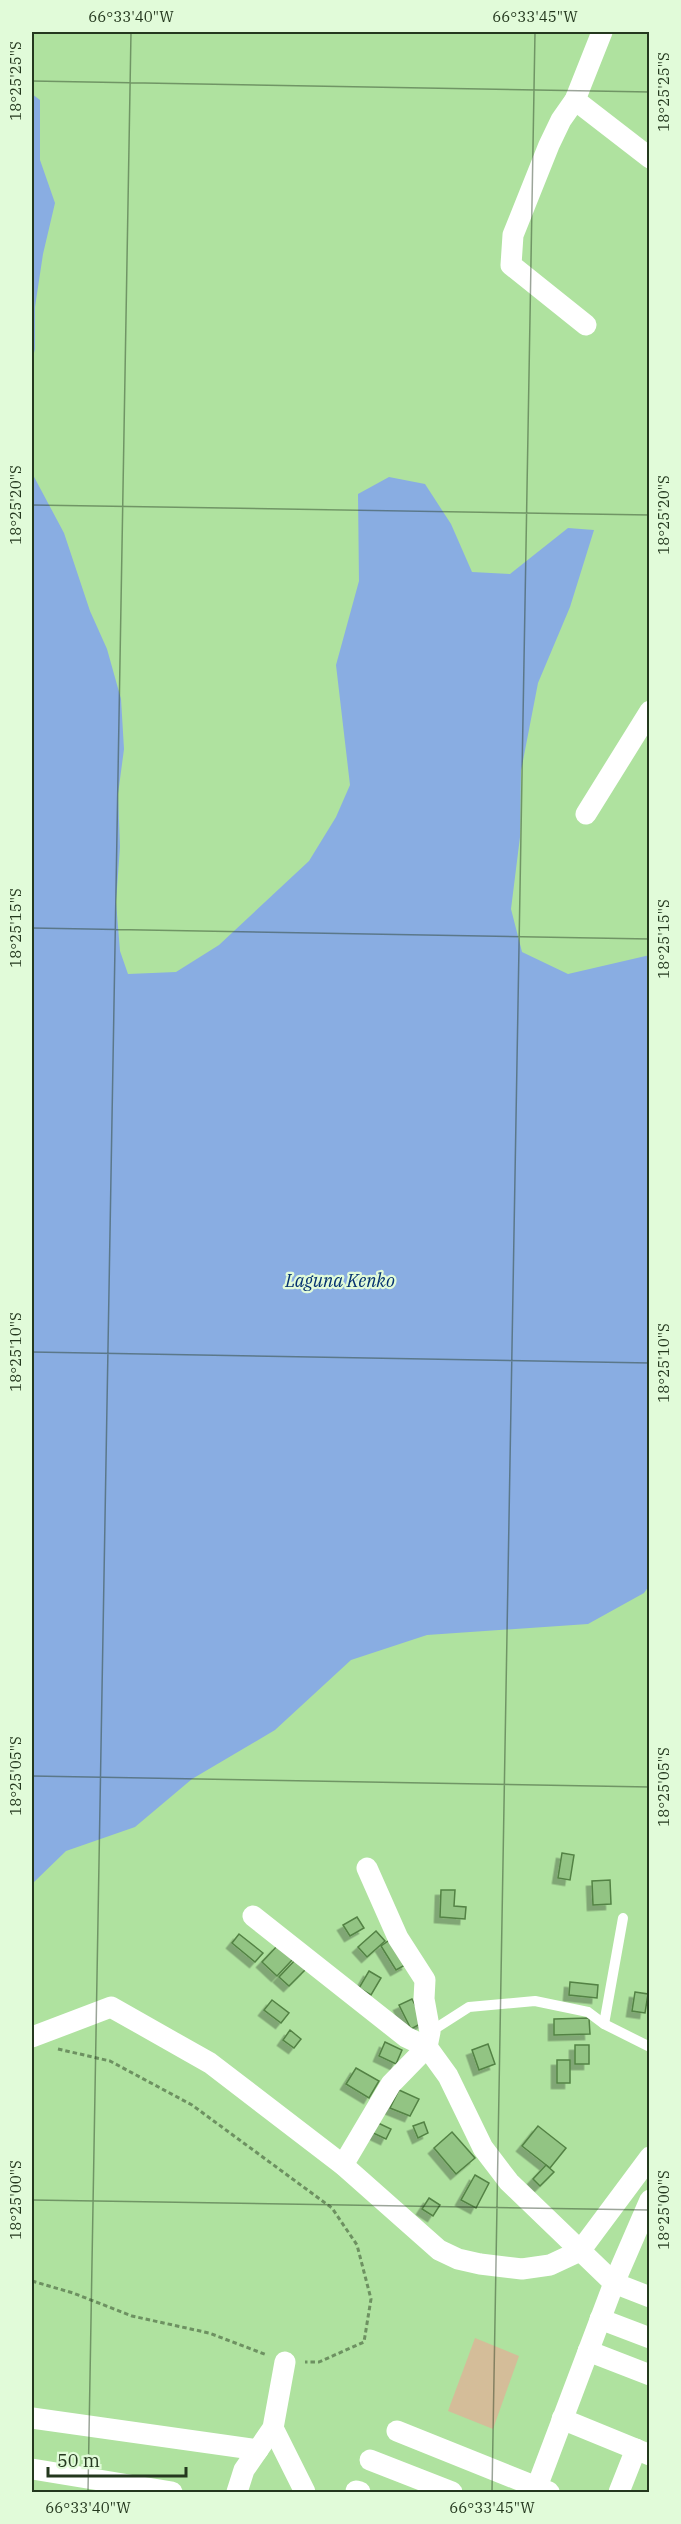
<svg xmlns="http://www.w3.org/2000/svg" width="681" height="2524" font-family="'IBM Plex Serif',serif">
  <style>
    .green { fill: #d4bd99 }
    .water { fill: #89ade2 }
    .building { fill: #92c483; stroke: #538244; stroke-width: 1.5; filter: url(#shadow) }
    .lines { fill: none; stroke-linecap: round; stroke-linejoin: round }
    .path { stroke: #6d9161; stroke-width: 3; stroke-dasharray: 4.5 3; stroke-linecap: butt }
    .service { stroke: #fff; stroke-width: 10 }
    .minor { stroke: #fff; stroke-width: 21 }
    .ticks { fill: none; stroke: #24381e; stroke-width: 1.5; stroke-opacity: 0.45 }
    .labels { text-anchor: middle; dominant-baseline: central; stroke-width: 4.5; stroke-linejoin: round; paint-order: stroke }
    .water-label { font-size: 18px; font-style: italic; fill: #04316f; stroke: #e1fbd9 }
    .neatline { fill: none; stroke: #24381e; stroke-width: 2 }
    .ticks-label { font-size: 15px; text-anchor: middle; fill: #24381e }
  </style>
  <defs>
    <filter id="shadow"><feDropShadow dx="-5.5" dy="5.5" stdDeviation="0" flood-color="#0004"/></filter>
  </defs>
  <rect width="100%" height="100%" fill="#afe29f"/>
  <path class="green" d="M475,2338L519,2356L493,2429L448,2411Z"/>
  <g class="water">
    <path d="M32,94L40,100V160L55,203L43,254L35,307V349L32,361Z"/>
    <path d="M32,473L64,533L90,611L107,649L121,699L124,749L118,794L120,847L116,902L120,951L128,974L176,972L219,945L309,861L336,817L350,785L336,665L359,581L358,494L389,477L425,484L451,524L472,572L510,574L568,528L594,530L570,607L538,683L521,771L520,837L511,909L522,952L568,974L650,955L649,1586L644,1593L588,1624L427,1635L351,1660L275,1730L192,1779L135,1827L66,1851L32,1884Z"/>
  </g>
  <g class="building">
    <path d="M562,1853L574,1855L570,1880L558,1878Z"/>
    <path d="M610,1880L611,1904L593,1905L592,1881Z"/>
    <path d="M441,1890H455L454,1906L466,1907L465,1919L440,1917Z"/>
    <path d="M357,1917L364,1928L350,1936L343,1925Z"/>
    <path d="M376,1931L385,1941L367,1957L358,1947Z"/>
    <path d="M239,1934L263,1953L255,1962L232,1943Z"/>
    <path d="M391,1939L407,1964L396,1970L381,1946Z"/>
    <path d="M278,1945L293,1959L277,1976L262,1962Z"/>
    <path d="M296,1959L306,1969L289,1986L279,1977Z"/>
    <path d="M369,1971L381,1978L371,1995L359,1988Z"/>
    <path d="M570,1982L598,1985L597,1998L569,1995Z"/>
    <path d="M635,1992L648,1994L645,2013L632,2011Z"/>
    <path d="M412,1999L424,2022L411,2029L399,2005Z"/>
    <path d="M272,2000L289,2013L281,2023L264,2010Z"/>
    <path d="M589,2018L590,2034L554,2035V2019Z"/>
    <path d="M290,2030L301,2039L294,2048L283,2040Z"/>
    <path d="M385,2042L402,2050L396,2064L379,2056Z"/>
    <path d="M488,2044L495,2064L479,2070L472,2050Z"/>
    <rect x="575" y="2045" width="14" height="19"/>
    <rect x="557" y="2060" width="13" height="23"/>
    <path d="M356,2068L379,2081L369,2098L346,2084Z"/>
    <path d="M399,2090L419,2099L410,2116L390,2108Z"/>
    <path d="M376,2122L391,2129L386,2139L371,2132Z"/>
    <path d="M424,2122L428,2133L418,2138L413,2126Z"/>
    <path d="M538,2126L566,2148L550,2168L522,2146Z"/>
    <path d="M452,2132L475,2158L456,2174L434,2148Z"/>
    <path d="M546,2165L554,2172L540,2186L533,2179Z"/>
    <path d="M475,2175L489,2183L476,2208L461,2200Z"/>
    <path d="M429,2198L440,2205L433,2216L422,2209Z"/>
  </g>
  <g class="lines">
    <g class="path">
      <path d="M58,2049L110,2061L192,2105L332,2208L357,2245L371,2299L364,2342L319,2362H305"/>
      <path d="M32,2281L73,2293L132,2316L209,2333L267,2355"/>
    </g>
    <g class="service">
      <path d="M604,2024L623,1918"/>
      <path d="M430,2032L469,2007L535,2001L588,2012L604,2024L650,2047"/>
    </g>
    <g class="minor">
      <path d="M575,100L650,158"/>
      <path d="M586,325L511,265L513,235L549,145L561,120L575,100L602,32"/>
      <path d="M586,814L650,711"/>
      <path d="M253,1916L406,2037L427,2047L448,2076L483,2148L509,2182L614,2283L650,2297"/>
      <path d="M32,2037L111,2007L210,2063L343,2165L439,2250L458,2259L480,2264L522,2269L550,2265L580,2251L650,2157"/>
      <path d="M343,2165L391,2084L427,2047L430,2032L424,1999L425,1980L398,1938L367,1868"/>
      <path d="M600,2319L650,2338"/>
      <path d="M588,2351L650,2375"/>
      <path d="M32,2418L258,2450"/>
      <path d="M562,2419L650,2455"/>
      <path d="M273,2428L305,2492"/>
      <path d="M397,2431L549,2492"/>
      <path d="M370,2460L452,2492"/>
      <path d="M32,2469L172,2492"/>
      <path d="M356,2491L360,2492"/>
      <path d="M237,2492L244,2470L273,2428L285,2362"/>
      <path d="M535,2492L614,2283L650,2200"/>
      <path d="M619,2492L636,2449"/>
    </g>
  </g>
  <path class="ticks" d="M32,81L650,92M32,505L650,515M32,928L650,939M32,1352L650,1363M32,1776L650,1787M32,2200L650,2210M88,2492L131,32M492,2492L535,32"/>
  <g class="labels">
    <g class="water-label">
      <text x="340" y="1280">Laguna Kenko</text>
    </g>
  </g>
  <rect width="681" height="2524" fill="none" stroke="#e1fbd9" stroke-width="66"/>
  <path d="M48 2467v9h138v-9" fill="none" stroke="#24381e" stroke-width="3"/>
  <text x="57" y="2467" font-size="18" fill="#24381e" stroke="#e1fbd9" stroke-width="4.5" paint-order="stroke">50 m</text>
  <rect x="33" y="33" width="615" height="2458" class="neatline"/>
  <g class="ticks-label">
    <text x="131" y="22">66°33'40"W</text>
    <text x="535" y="22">66°33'45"W</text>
    <text transform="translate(16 81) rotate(-90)" y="5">18°25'25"S</text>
    <text transform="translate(664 92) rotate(-90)" y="5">18°25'25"S</text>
    <text transform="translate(16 505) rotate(-90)" y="5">18°25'20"S</text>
    <text transform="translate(664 515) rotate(-90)" y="5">18°25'20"S</text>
    <text transform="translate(16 928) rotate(-90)" y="5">18°25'15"S</text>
    <text transform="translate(664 939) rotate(-90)" y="5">18°25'15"S</text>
    <text transform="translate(16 1352) rotate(-90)" y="5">18°25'10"S</text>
    <text transform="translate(664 1363) rotate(-90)" y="5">18°25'10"S</text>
    <text transform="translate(16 1776) rotate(-90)" y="5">18°25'05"S</text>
    <text transform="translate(664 1787) rotate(-90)" y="5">18°25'05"S</text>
    <text transform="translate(16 2200) rotate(-90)" y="5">18°25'00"S</text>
    <text transform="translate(664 2210) rotate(-90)" y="5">18°25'00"S</text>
    <text x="88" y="2513">66°33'40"W</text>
    <text x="492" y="2513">66°33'45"W</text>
  </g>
</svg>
